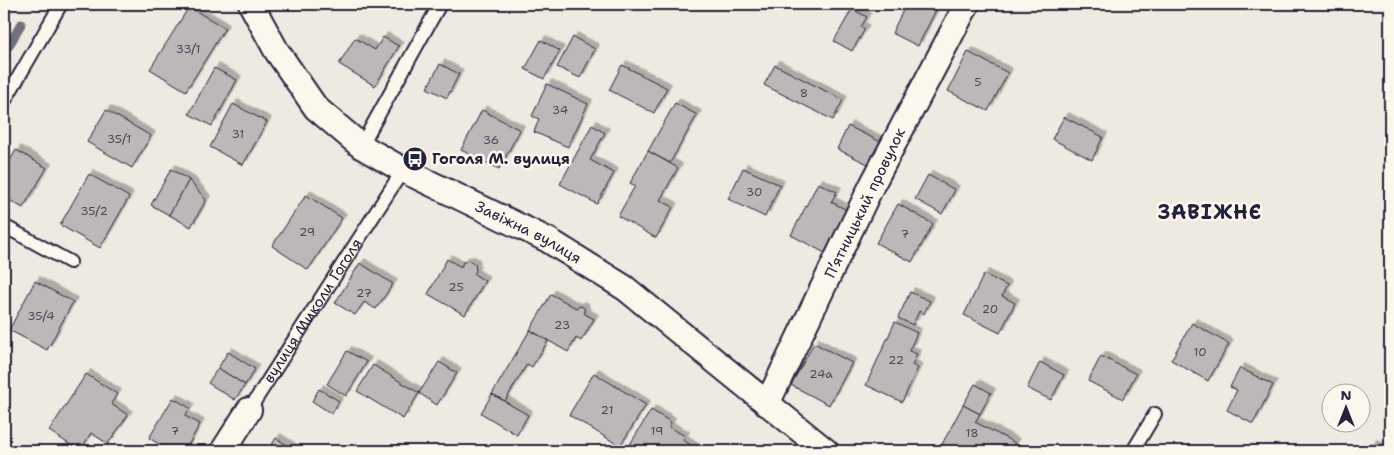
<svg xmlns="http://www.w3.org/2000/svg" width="1394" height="455" font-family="'Shantell Sans',sans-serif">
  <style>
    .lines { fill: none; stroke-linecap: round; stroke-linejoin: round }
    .stream { stroke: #716f7c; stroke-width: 9 }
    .building { fill: #bcb8b8; stroke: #22223b; filter: url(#shadow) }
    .service-casing { stroke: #22223b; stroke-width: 16 }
    .minor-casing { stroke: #22223b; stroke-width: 28 }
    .service { stroke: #fbf7ec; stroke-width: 12 }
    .minor { stroke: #fbf7ec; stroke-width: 24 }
    .labels { text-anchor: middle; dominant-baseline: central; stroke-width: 5; stroke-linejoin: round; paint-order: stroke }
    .number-label { font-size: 12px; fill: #48485a }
    .poi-label { font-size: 15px; font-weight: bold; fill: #22223b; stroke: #fbf7ec; text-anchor: start }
    .street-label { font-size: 15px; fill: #22223b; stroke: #fbf7ec }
    .district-label { font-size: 20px; font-weight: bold; letter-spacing: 1px; fill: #22223b; stroke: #fbf7ec }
  </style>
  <defs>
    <filter id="shadow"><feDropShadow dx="4.5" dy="-4.5" stdDeviation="0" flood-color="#0004"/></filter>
  </defs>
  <rect width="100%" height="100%" fill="#eeeae2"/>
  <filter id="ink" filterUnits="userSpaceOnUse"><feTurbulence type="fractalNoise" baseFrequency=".02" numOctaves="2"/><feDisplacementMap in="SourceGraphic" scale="10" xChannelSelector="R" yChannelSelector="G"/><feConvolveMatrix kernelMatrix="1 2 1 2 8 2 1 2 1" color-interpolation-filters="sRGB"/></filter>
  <g filter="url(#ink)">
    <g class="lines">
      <path class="stream" d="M9,46L21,24"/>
    </g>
    <g class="building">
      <path d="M906,4H939L918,46L892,33Z"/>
      <path d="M189,7L225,28L186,91L150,69Z"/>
      <path d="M852,9L867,17L861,27L865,29L852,51L834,41Z"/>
      <path d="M383,37L399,46L375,86L339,64L355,38L375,50Z"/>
      <path d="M573,37L595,49L580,78L557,67Z"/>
      <path d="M541,40L560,51L544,79L525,69Z"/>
      <path d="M968,52L1008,73L988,111L948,91Z"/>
      <path d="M440,64L459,74L447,98L427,88Z"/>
      <path d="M622,65L667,88L654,113L609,90Z"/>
      <path d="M775,65L843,100L833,120L764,85Z"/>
      <path d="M214,68L237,80L212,126L189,114Z"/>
      <path d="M547,84L588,104L568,147L534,132L539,119L532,116Z"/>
      <path d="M675,103L697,115L670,163L648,151Z"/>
      <path d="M233,104L267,122L243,165L210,147Z"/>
      <path d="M106,110L151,136L132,168L87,142Z"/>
      <path d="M482,110L520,130L499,169L461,150Z"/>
      <path d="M1064,117L1103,137L1092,160L1052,139Z"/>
      <path d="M592,125L605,133L590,160L614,173L597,204L560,184Z"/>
      <path d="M848,126L883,143L872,166L837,149Z"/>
      <path d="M16,150L47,168L23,208L4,197V171Z"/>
      <path d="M648,151L678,168L660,200L673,207L656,238L618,216L635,186L630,183Z"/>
      <path d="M743,168L780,185L765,217L728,199Z"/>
      <path d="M171,169L189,180L169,215L151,205Z"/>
      <path d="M89,174L129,197L100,248L60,225Z"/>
      <path d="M928,175L955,190L942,214L915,199Z"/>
      <path d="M189,180L206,200L191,227L169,215Z"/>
      <path d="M818,183L837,192L831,202L847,210L825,253L791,235Z"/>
      <path d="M306,195L342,218L308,270L272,246Z"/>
      <path d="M898,204L933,224L912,262L876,243Z"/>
      <path d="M447,259L461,267L463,262L470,261L475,264L476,271L474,274L485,281L465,315L428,294Z"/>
      <path d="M360,263L393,284L376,309L364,302L355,315L335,303Z"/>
      <path d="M984,274L1007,286L1002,296L1015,303L1000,333L964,315Z"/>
      <path d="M35,281L73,302L47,350L9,330Z"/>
      <path d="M910,292L930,301L924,314L919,311L913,325L898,318Z"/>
      <path d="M551,294L576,308L581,306L584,308L585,314L594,319L581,341L576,338L568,352L530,330Z"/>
      <path d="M895,322L917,333L909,351L917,354L912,365L918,368L902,402L866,385Z"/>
      <path d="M1192,323L1229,344L1208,381L1171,360Z"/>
      <path d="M530,330L548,341L532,367L527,364L505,401L492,394Z"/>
      <path d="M814,343L852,363L829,405L791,385Z"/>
      <path d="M347,351L367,362L346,396L327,384Z"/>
      <path d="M228,352L255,369L245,385L218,368Z"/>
      <path d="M1101,356L1136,374L1123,399L1088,381Z"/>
      <path d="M439,362L457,373L437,405L419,393Z"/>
      <path d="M1040,362L1064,375L1051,400L1027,388Z"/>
      <path d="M373,365L419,393L403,419L357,391Z"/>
      <path d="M218,368L245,385L235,400L208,383Z"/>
      <path d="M1240,368L1273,385L1253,424L1227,410L1237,390L1230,387Z"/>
      <path d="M594,373L646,405L620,446L569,415Z"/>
      <path d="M86,374L117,394L111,404L128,415L108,444L91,433L80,451L49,431Z"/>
      <path d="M975,384L991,393L980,414L963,405Z"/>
      <path d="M319,389L339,401L332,414L312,401Z"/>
      <path d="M492,394L528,415L517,435L481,413Z"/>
      <path d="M173,398L190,408L185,416L200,424L185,451H171L149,438Z"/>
      <path d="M963,405L980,414L975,422L1015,443L1010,451H946L940,448Z"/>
      <path d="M651,410L671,422L669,427L685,436L683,440L700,451H626Z"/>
      <path d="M276,438L296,451H268Z"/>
      <path d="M1372,444L1387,451H1369Z"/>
    </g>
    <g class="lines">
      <defs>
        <g id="service">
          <path d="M4,102L61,4"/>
          <path d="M361,146L440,4"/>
          <path d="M4,226L70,262"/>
          <path id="s1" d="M249,410L403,170"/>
          <path d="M1133,451L1155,414"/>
        </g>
        <g id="minor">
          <path id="s2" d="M251,4L276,50L316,108L361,146L403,170L548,240L625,288L826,451"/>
          <path d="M767,404L872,185L967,4"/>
          <path d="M223,451L249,410"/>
        </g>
      </defs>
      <use href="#service" class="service-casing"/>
      <use href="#minor" class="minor-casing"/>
      <use href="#service" class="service"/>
      <use href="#minor" class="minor"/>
    </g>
  </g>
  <defs>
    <symbol id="bus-disc" viewBox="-11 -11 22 22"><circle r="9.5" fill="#22223b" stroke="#fbf7ec"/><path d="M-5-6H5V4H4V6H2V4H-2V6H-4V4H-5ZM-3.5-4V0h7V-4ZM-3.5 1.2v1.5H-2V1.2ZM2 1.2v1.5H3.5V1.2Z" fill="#fff"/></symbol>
  </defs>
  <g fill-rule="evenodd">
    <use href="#bus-disc" x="401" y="145" width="28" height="28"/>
  </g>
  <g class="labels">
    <g class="number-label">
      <text x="188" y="49">33/1</text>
      <text x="978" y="82">5</text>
      <text x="804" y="93">8</text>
      <text x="560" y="110">34</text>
      <text x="238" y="134">31</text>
      <text x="119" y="139">35/1</text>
      <text x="491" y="140">36</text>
      <text x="754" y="192">30</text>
      <text x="94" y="211">35/2</text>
      <text x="307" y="232">29</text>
      <text x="905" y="234">7</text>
      <text x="456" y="287">25</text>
      <text x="364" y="293">27</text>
      <text x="990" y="309">20</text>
      <text x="41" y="316">35/4</text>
      <text x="562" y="325">23</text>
      <text x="1200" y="352">10</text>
      <text x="896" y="360">22</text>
      <text x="821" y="374">24а</text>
      <text x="607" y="410">21</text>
      <text x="175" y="431">7</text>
      <text x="657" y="431">19</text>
      <text x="972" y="433">18</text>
    </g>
    <g class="poi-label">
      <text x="432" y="159">Гоголя М. вулиця</text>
    </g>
    <g class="street-label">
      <text transform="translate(865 203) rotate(-64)">Пʼятницький провулок</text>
      <text stroke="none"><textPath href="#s2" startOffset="370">Завіжна вулиця</textPath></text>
      <text stroke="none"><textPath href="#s1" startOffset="118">вулиця Миколи Гоголя</textPath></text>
    </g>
    <g class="district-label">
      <text x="1210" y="212">ЗАВІЖНЄ</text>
    </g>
  </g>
  <rect width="1394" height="455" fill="none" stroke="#fbf7ec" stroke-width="20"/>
  <rect x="10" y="10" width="1374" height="435" fill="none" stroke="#22223b" stroke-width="2" filter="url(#ink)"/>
  <g transform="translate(1346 408)"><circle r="24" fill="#fbf7ec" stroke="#a4a2a5"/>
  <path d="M0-4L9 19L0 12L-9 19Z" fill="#22223b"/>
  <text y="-8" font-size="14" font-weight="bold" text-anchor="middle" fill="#22223b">N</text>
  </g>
</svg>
